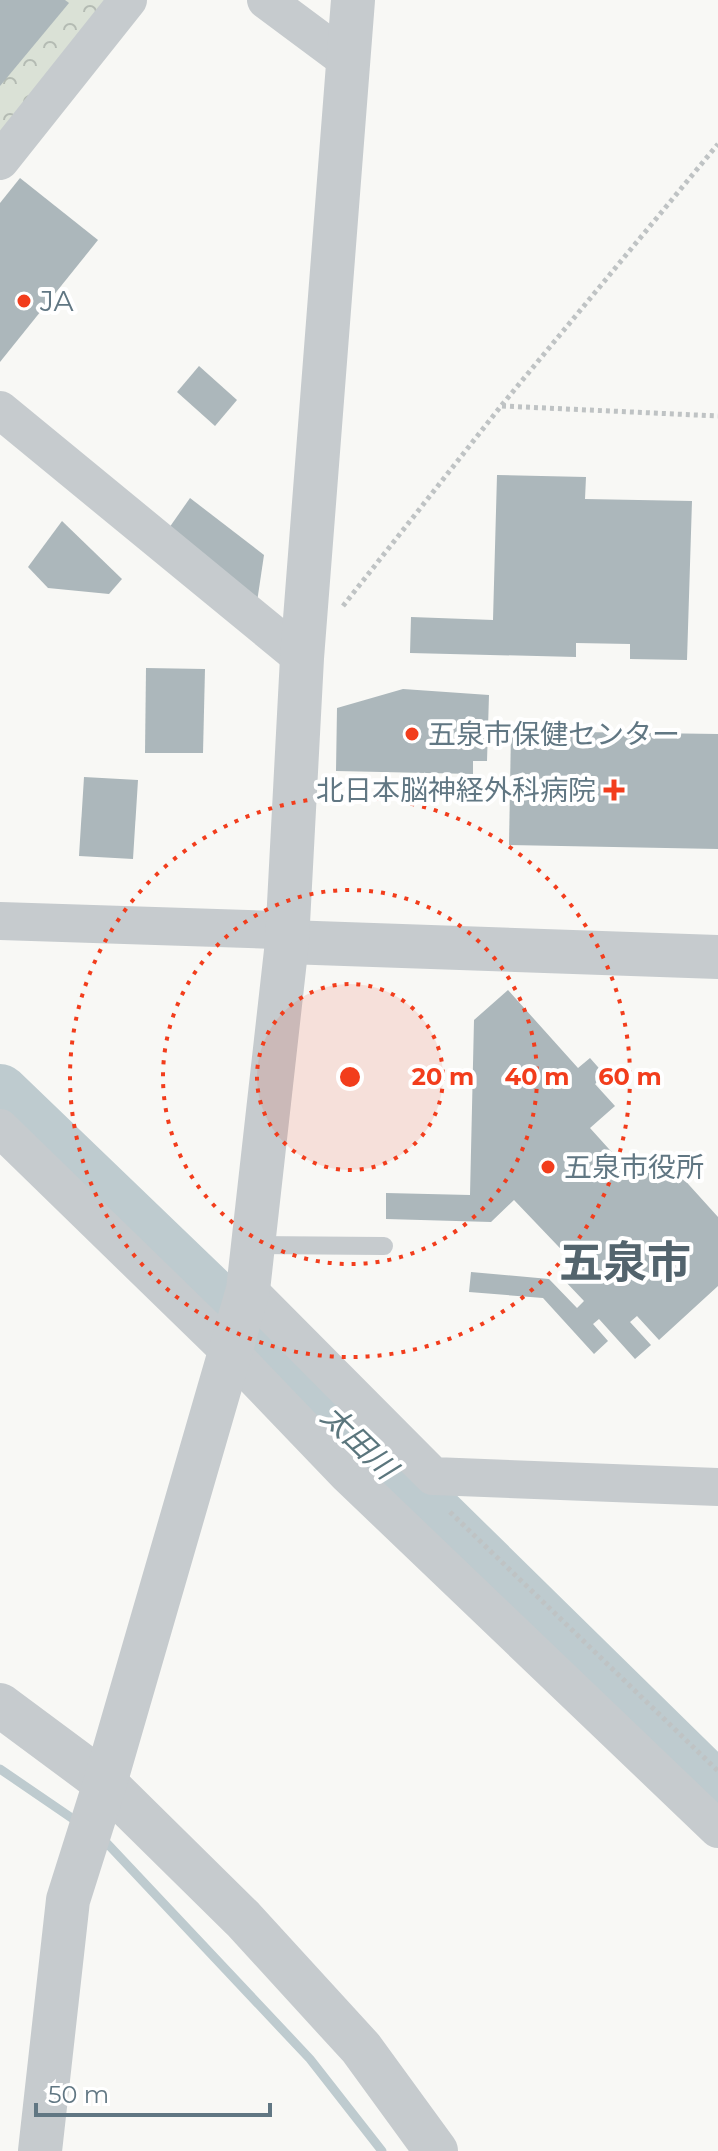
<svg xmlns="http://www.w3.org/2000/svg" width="718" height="2151" font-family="Montserrat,'Noto Sans JP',sans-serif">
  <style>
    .park { fill: url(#park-crowns) }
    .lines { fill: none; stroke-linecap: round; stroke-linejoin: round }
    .stream { stroke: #becbcf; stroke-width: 9 }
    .river { stroke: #becbcf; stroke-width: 56 }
    .building { fill: #acb7bb }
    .path { stroke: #bfc3c4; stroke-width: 5; stroke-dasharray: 4 4; stroke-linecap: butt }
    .service { stroke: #c6cbce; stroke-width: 18 }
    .minor { stroke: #c6cbce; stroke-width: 38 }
    .tertiary { stroke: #c6cbce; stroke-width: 44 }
    .ring { fill: none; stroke: #f23d1c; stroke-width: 4; stroke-dasharray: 4 8 }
    .poi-dot { fill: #f23d1c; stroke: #fff; stroke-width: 3 }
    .labels { text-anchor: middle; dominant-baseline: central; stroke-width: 8; stroke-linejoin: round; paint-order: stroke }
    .poi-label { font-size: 28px; fill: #617783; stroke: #fff; text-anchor: start }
    .water-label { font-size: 30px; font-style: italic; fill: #5b767d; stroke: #fff }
    .town-label { font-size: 44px; font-weight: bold; fill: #53646d; stroke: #fff }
    .centre { fill: #f23d1c; stroke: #fff; stroke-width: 4 }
    .ring-label { font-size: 24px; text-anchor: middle; font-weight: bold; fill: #f23d1c; stroke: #fff; stroke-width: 8; stroke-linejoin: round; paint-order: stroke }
  </style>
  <defs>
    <pattern id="park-crowns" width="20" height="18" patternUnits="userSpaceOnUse" patternTransform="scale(2)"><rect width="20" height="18" fill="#dae1d6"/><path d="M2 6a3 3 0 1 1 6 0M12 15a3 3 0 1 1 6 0" fill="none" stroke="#b4bbb3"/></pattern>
  </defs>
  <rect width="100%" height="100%" fill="#f8f8f5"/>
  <path class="park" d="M0,0H128L0,161Z"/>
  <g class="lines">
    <g class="stream">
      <path d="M0,1769L79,1823"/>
      <path d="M102,1838L310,2059L382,2151"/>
    </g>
    <path class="river" d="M0,1092L284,1365L718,1791"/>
  </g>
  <g class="building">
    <path d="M0,0H65L69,3L0,86Z"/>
    <path d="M20,178L98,240L0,362V203Z"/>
    <path d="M199,366L237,400L215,426L177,392Z"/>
    <path d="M497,475L586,477L585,499L692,501L687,660L630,659V644L576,643V657L410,653L411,617L493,620Z"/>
    <path d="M190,498L264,555L257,602L169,528Z"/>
    <path d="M62,521L122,579L109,594L48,588L28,567Z"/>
    <path d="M146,668L205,669L203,753H145Z"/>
    <path d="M403,689L489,695L487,761H473V774L336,771L337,708Z"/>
    <path d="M511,731L718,734V849L509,845Z"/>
    <path d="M84,777L138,780L133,859L79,856Z"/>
    <path d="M508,990L578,1068L590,1058L605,1075L595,1084L615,1106L590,1128L636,1179L662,1155L718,1217V1286L659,1340L637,1316L630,1322L651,1345L635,1359L599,1319L593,1324L608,1341L594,1354L543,1298L469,1292L471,1272L549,1279L577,1308L584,1301L564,1280L578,1267L514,1200L491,1222L386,1219V1193L470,1195L474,1020Z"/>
  </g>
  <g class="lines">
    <g class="path">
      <path d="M502,406L718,416"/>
      <path d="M343,606L501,406L718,144"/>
      <path d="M450,1512L718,1771"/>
    </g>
    <path class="service" d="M253,1245L384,1246"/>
    <g class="minor">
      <path d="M266,0L348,61"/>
      <path d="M0,161L128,0"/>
      <path d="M0,410L302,658"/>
      <path d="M0,921L276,930L287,942"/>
      <path d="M0,1128L229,1351L348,1475L718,1829"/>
      <path d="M248,1290L433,1476L718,1487"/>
    </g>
    <g class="tertiary">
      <path d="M287,942L718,957"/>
      <path d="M0,1705L105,1783L243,1919L361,2048L436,2151"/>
      <path d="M40,2151L68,1900L105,1783L248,1290L287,942L302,658L353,0"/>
    </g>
  </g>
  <circle cx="350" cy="1077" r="93" fill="#f23d1c" fill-opacity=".12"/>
  <g class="ring">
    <circle cx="350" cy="1077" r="93"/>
    <circle cx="350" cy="1077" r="187"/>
    <circle cx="350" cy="1077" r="280"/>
  </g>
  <g class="poi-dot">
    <circle cx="24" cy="301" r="8"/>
    <circle cx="412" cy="734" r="8"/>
    <path d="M610 778h8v8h8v8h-8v8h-8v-8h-8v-8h8z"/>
    <circle cx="548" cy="1167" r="8"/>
  </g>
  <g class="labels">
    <g class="poi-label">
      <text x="40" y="301">JA</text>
      <text x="428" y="734">五泉市保健センター</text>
      <text x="596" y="790" text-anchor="end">北日本脳神経外科病院</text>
      <text x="564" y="1167">五泉市役所</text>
    </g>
    <g class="water-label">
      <text transform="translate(359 1442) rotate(44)">太田川</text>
    </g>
    <g class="town-label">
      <text x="625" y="1262">五泉市</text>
    </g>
  </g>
  <circle cx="350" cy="1077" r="12" class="centre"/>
  <g class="ring-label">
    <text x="443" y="1085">20 m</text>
    <text x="537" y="1085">40 m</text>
    <text x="630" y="1085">60 m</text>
  </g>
  <path d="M36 2103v12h234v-12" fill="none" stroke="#617783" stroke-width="4"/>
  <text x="48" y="2103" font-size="24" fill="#617783" stroke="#ffffff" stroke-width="6" paint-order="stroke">50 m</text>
</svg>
